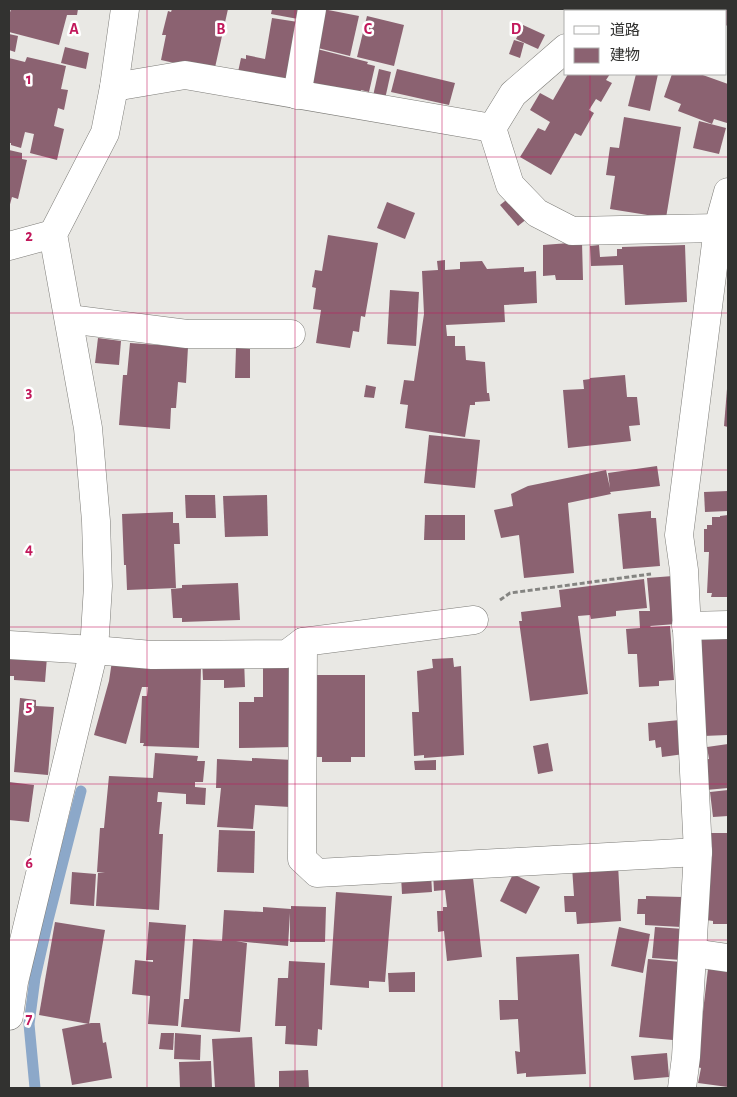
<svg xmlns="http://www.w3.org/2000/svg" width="737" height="1097" font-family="'Alegreya Sans','Noto Sans JP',sans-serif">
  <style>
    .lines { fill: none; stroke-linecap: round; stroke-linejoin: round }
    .stream { stroke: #8ca8c9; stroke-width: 11 }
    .building { fill: #8b6271 }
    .minor-casing { stroke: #7d7c78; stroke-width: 29 }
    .path { stroke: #848481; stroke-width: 3; stroke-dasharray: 5 2.5; stroke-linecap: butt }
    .minor { stroke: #fff; stroke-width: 28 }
    .grid { fill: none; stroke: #c2185b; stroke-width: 1; stroke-opacity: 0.55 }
    .grid-label { font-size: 16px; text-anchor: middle; font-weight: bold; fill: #c2185b; stroke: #fff; stroke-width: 5; stroke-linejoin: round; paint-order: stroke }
  </style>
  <rect width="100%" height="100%" fill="#e9e8e4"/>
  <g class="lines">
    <path class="stream" d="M35,1088L29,1024L35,978L48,920L81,791"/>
  </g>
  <g class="building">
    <path d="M11,9H78L77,15H67L59,45L9,32V16Z"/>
    <path d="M172,9H228L214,72L161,60L166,35H162L168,11L171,12Z"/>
    <path d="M272,9H300L298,19L271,14Z"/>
    <path d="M323,9L359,16L350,56L314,47Z"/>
    <path d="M633,9H665L664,11H632Z"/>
    <path d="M695,9H728V27L726,25V11H700Z"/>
    <path d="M367,16L404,25L394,66L357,57Z"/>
    <path d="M272,18L298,22L288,82L238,72L241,58L246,59V55L265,59Z"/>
    <path d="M523,25L545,35L538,49L516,39Z"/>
    <path d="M9,34L18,36L15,52L9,50Z"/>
    <path d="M514,40L524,43L520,58L509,54Z"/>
    <path d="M65,47L89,53L86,69L61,63Z"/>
    <path d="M317,49L368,62L367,64L375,66L369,92L361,90L360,95L309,83Z"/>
    <path d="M27,57L66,66L61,89L68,90L64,110L58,108L54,126L64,129L57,160L30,153L34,134L25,132L21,148L11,145V143H9V58L25,62Z"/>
    <path d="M379,69L391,72L385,99L373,96Z"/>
    <path d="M397,69L455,83L449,105L391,92Z"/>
    <path d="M568,74H610L606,80L612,83L601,102L596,99L589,110L594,113L581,136L575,133L551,175L520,157L538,128L545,131L550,122L530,110L540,93L553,100Z"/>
    <path d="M636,74H658L650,111L628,106Z"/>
    <path d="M672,74H700L728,84V119L727,123L714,119L712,124L678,111L681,104L664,97Z"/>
    <path d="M624,117L681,127L666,218L610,209L615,176L606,175L610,147L619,148Z"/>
    <path d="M699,121L726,128L719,154L693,148Z"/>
    <path d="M9,150L22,153V159L27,160L18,199L12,197L9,208Z"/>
    <path d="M510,197L528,218L518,226L500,205Z"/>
    <path d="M387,202L415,213L405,239L377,228Z"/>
    <path d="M328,235L378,243L365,317L361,316L359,332L353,331L350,348L316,343L321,310L313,309L316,288L312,287L315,270L322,271Z"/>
    <path d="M582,242L583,280H556L555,275L543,276V245Z"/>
    <path d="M599,245L600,257L617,256V249H622V247L685,245L687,302L625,305L623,265L591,266L590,246Z"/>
    <path d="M445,260V270L460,269V262L482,261L487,269L524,267V272L536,271L537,303L504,305L505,322L446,325L447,336H455V346H465L466,360L485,362L487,393H489L490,401L475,402V405H470L465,437L405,428L408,405L400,404L404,380L414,381L424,314L422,271L438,270L437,261Z"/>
    <path d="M390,290L419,292L416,346L387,344Z"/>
    <path d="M98,338L121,341L119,365L95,363Z"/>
    <path d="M130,343L188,347L186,383L178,382L176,408H171L170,429L119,425L123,375H127Z"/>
    <path d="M236,348L250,349V378H235Z"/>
    <path d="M625,375L627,397H637L640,425L629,426L631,441L568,448L563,390L584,389L583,380L590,379V378Z"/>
    <path d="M366,385L376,387L374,398L364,397Z"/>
    <path d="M727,389H728V427L724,426Z"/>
    <path d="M429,435L480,440L475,488L424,483Z"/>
    <path d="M657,466L660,486L610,492L611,494L568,503L574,573L524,578L519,535L501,538L494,510L513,506L511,494L528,486L606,470L610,488L608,473Z"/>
    <path d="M728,491V511L705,512L704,492Z"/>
    <path d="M185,495H215L216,518H186Z"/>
    <path d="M267,495L268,536L225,537L223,496Z"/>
    <path d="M651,511V518H656L660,566L623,569L618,514Z"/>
    <path d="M173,512V523H179L180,544H174L176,588L127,590L126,565H124L122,514Z"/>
    <path d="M425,515H465V540H424Z"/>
    <path d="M728,515V597H711L712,593H707L709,552H704V529H707V525H712V517H720V516Z"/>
    <path d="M673,576L676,624L650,626L651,627L670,626L674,680L659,681V686L639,687L637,654H628L626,629L640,628L639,611H650L647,578Z"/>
    <path d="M644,579L647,608L616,611V616L591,619L590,615L578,616L588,694L530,701L519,621H522L521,612L561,607L559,590Z"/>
    <path d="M238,583L240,620L182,622V618H173L171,589L182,588V585Z"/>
    <path d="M728,632V735L703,736L698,636Z"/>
    <path d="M9,654L47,657L45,682L14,680V676H9Z"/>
    <path d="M244,658L245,687L224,688V680H203L202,659Z"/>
    <path d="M453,658L454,667L461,666L464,755L424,758V755L414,756L412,712H419L417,671L433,668L432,659Z"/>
    <path d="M112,661L201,666L199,748L143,746L144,743H140L142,696H147L148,687H142L126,744L94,735L109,681Z"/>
    <path d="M263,663H292V747L239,748V702H254V697H263Z"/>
    <path d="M312,675H365V757H351V762H322V757H312Z"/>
    <path d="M20,698L36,700V706L54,707L48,775L14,772Z"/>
    <path d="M680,720L684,754L662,757L661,747L656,748L655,740L649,741L648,723Z"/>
    <path d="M548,743L553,771L538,774L533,746Z"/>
    <path d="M728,744V788L706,790L702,760L709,759L707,747Z"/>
    <path d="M155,753L198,756L197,761H205L203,782H195V787L206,788L205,805L186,804V794L158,792L157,802H162L159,834H163L159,910L96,906L98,873H105L97,872L100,828H104L109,776L153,778Z"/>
    <path d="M252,758L293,760L290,807L255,805L253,829L217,827L221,788H216L217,759L252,761Z"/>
    <path d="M436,760V770H415L414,761Z"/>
    <path d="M9,782L34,785L29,822L9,820Z"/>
    <path d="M728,790V816L713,817L710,792Z"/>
    <path d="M219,830L255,831L254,873L217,872Z"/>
    <path d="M709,833H728V924H713V921L706,920Z"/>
    <path d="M618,864L621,921L577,924L576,912H565L564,896H574L572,867Z"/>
    <path d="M472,869L482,957L447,961L444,931L438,932L437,911H443V907H447L445,890L434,891L433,873Z"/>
    <path d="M72,872L96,874L94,906L70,904Z"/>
    <path d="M431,874L432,892L402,894L401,876Z"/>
    <path d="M513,874L540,887L526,914L500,901Z"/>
    <path d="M336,892L392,896L385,982L369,981V988L330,985Z"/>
    <path d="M646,896L683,897L681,927L645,925V914H637L638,899H646Z"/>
    <path d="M291,906L326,907L325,942H290V913L288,946L236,941L247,943L240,1032L181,1027L184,999H189L193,939L222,941L224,910L263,912V907L291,909Z"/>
    <path d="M55,922L105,930L89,1024L39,1015Z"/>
    <path d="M149,922L186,925L178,1026L148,1024L150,996L132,994L135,960L153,962V960H146Z"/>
    <path d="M619,927L650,934L643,973L611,966Z"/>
    <path d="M655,927L684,929L681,960L652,958Z"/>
    <path d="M579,954L586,1074L526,1077V1073L517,1074L515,1051L520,1052L518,1019L500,1020L499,1000H518L516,957Z"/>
    <path d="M648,959L681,962L673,1040L639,1037Z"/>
    <path d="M289,961L325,963L322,1030L318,1029L317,1046L285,1044L286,1026H275L278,978H288Z"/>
    <path d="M708,969L728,971V1087L698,1083L701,1068L697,1067L700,1020H702Z"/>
    <path d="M415,972V992H389L388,973Z"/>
    <path d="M91,1023H100L103,1043L106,1042L112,1078L72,1085L62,1029Z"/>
    <path d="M161,1033H174L173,1050L159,1049Z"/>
    <path d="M175,1033L201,1035L200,1060L174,1059Z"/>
    <path d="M252,1037L255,1088H215L212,1039Z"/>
    <path d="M667,1053L669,1077L634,1080L631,1056Z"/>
    <path d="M211,1061L212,1088H180L179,1062Z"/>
    <path d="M308,1070L309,1088H279V1071Z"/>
  </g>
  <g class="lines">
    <defs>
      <g id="minor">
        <path d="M608,11L612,9"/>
        <path d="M114,87L185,75L492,128L513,94L566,48"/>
        <path d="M297,95L312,9"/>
        <path d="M492,128L510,185L537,213L572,231L718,228"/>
        <path d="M9,246L53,234"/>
        <path d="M69,319L187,334H291"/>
        <path d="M686,626L728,625"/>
        <path d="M303,642L302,859L317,873L698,852"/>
        <path d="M9,645L94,650L152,655L287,654L303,642L474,620"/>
        <path d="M693,953L728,958"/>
        <path d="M9,1016L14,982L94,650L98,586L96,521L88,428L53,234L105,133L114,87L125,9"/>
        <path d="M682,1088L686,1057L698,852L684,570L679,535L718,228L728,192"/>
      </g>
    </defs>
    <use href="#minor" class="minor-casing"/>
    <path class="path" d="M500,600L510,593L651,574"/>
    <use href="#minor" class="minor"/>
  </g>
  <path class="grid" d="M147,9V1088M295,9V1088M442,9V1088M590,9V11M590,74V1088M9,157H728M9,313H728M9,470H728M9,627H728M9,784H728M9,940H728"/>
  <g class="grid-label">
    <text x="74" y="34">A</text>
    <text x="221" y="34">B</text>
    <text x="368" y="34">C</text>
    <text x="516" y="34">D</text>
    <text x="29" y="84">1</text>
    <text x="29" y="241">2</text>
    <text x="29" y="397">3</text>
    <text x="29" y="554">4</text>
    <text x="29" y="711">5</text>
    <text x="29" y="868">6</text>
    <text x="29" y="1024">7</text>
  </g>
  <rect width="737" height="1097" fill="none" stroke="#323230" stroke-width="20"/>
  <rect x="564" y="10" width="162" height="65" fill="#ffffff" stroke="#adadac"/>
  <rect x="574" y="26" width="25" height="8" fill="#ffffff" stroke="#adadac"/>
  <text x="610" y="35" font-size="15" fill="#323230">道路</text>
  <rect x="574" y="48" width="25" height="15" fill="#8b6271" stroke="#adadac"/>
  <text x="610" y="60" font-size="15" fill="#323230">建物</text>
</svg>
